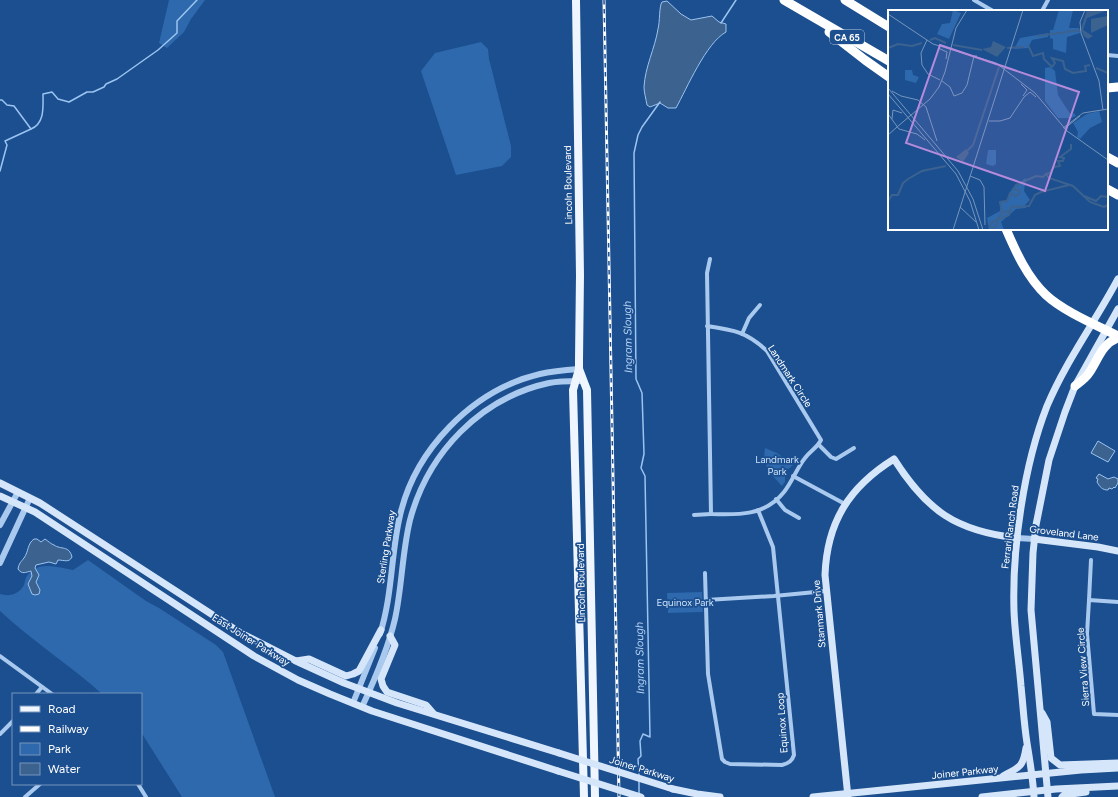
<svg xmlns="http://www.w3.org/2000/svg" width="1118" height="797" font-family="Figtree,sans-serif">
  <style>
    .green { fill: #2e69ad }
    .water { fill: #3c6290; stroke: #9cc4f0 }
    .lines { fill: none; stroke-linecap: round; stroke-linejoin: round }
    .stream { stroke: #9cc4f0; stroke-width: 1.5 }
    .minor { stroke: #a9c9ee; stroke-width: 4 }
    .tertiary { stroke: #a9c9ee; stroke-width: 6 }
    .secondary { stroke: #d6e6fa; stroke-width: 7 }
    .primary { stroke: #f0f6ff; stroke-width: 8 }
    .motorway { stroke: #fff; stroke-width: 9 }
    .rail-casing { stroke: #fff; stroke-width: 3 }
    .rail { stroke: #1b4f8f; stroke-width: 1.5; stroke-dasharray: 4.5; stroke-linecap: butt }
    .secondary-bridge { stroke: #d6e6fa; stroke-width: 7 }
    .labels { text-anchor: middle; dominant-baseline: central; stroke-width: 3.5; stroke-linejoin: round; paint-order: stroke }
    .shield { fill: #1b4f8f; stroke: #bbcadd; stroke-width: 1 }
    .shield-label { font-size: 9px; font-weight: bold; fill: #fff }
    .street-label { font-size: 10px; fill: #fff; stroke: #1b4f8f }
    .park-label { font-size: 10px; fill: #cfe3fa; stroke: #1b4f8f }
    .water-label { font-size: 11px; font-style: italic; fill: #b5d3f5; stroke: #1b4f8f }
    .inset-river { fill: none; stroke: #3c6290; stroke-width: 2 }
    .inset-road { fill: none; stroke: #7695bc; stroke-width: 1 }
    .view { fill: #b68bdc; fill-opacity: 0.15; stroke: #b68bdc; stroke-width: 2 }
    .inset-edge { fill: none; stroke: #fff; stroke-width: 2 }
  </style>
  <rect width="100%" height="100%" fill="#1b4f8f"/>
  <g class="green">
    <path d="M169,0H205L191,19L184,32L167,48L159,43Z"/>
    <path d="M481,42L488,49L489,59L511,146V157L502,166L456,175L421,71L435,53Z"/>
    <path d="M765,448L777,453L793,465L785,472V482L782,486C770,473 762,466 765,448Z"/>
    <path d="M88,560L146,601L159,608L216,645L223,652L275,797H182L141,732V694H102C70,665 32,641 0,611V594C10,597 19,594 24,585C25,582 25,578 27,576C29,572 36,568 39,567C50,564 62,568 73,570Z"/>
    <path d="M702,592L703,612L668,613L667,593Z"/>
  </g>
  <g class="water">
    <path d="M667,1L681,14L691,20L712,16L719,22L726,24V32C706,43 687,88 676,108H668L660,103L650,107L647,105C646,99 644,92 644,87C645,67 655,48 658,29C660,22 659,6 662,2Z"/>
    <path d="M1098,441L1115,451L1108,462L1091,453Z"/>
    <path d="M1099,474L1108,479L1114,477L1118,479V483L1115,488L1114,487L1112,489L1109,488L1108,490C1102,490 1100,487 1097,482L1098,479L1096,478Z"/>
    <path d="M34,539H37L41,542L45,539C48,541 51,544 54,545C61,550 69,545 72,557C69,563 64,560 58,560L56,564L49,562L36,565L35,568L39,575L36,582L40,590L39,594L35,595L32,594L28,584L32,576L31,571C26,572 22,575 18,569C19,563 21,562 24,558C29,551 27,544 34,539Z"/>
  </g>
  <g class="lines">
    <g class="stream">
      <path d="M721,23L736,0"/>
      <path d="M0,100H2L7,105L14,106L31,129C45,123 43,107 43,94L52,92L58,99L69,102L87,92H93L104,87L106,84L117,79L158,50L177,33V21L197,0"/>
      <path d="M0,171L7,145L5,141L31,129"/>
      <path d="M639,775L638,759L641,756L640,741L643,734L650,737L645,476L641,468L644,454L642,393L636,379L634,153L638,135L642,127L660,102"/>
      <path d="M639,781V793"/>
    </g>
    <g class="minor">
      <path d="M974,0L993,11"/>
      <path d="M1042,11L1048,0"/>
      <path d="M1107,55L1118,56"/>
      <path d="M707,326C734,330 747,332 767,351L821,440C817,448 810,451 805,458C797,468 792,482 784,492C765,516 738,515 711,514L707,273L710,259"/>
      <path d="M742,334L749,318L760,305"/>
      <path d="M819,445L831,457L836,459L854,448"/>
      <path d="M793,476L845,504"/>
      <path d="M776,499L785,510L799,518"/>
      <path d="M694,515L711,514"/>
      <path d="M705,573L708,674L722,759L725,762L730,764L782,765C789,763 792,761 794,755L773,547L758,510"/>
      <path d="M706,600L774,596L826,591"/>
      <path d="M1089,600L1091,560"/>
      <path d="M1118,602L1089,600L1087,634L1094,714L1118,715"/>
      <path d="M0,656L52,694"/>
      <path d="M36,694L42,687"/>
      <path d="M0,734L13,721"/>
      <path d="M138,784L146,797"/>
      <path d="M25,797L40,784"/>
    </g>
    <g class="tertiary">
      <path d="M0,525L18,492"/>
      <path d="M1017,538L1034,539"/>
      <path d="M0,563L30,498"/>
      <path d="M380,634C392,597 391,557 399,520C413,451 472,390 540,374C553,371 566,370 579,369"/>
      <path d="M353,703L375,648"/>
      <path d="M362,707C375,679 388,649 395,619C402,587 402,553 410,520C428,453 480,398 549,383C559,381 570,381 580,381"/>
    </g>
    <g class="secondary">
      <path d="M0,483L40,503L239,632L298,662L344,683L397,703L559,753"/>
      <path d="M0,496L35,512L254,656L298,680L330,694L372,711L558,771"/>
      <path d="M1034,539L1098,547L1118,551"/>
      <path d="M390,636L395,645L381,679L383,686L387,692L426,705L433,713"/>
      <path d="M296,661L309,659L346,676L353,674L359,671L381,630"/>
      <path d="M1042,713L1047,722L1051,758L1060,765L1118,763"/>
      <path d="M1003,776C1020,767 1023,767 1026,748"/>
      <path d="M673,789L697,794L720,797"/>
      <path d="M813,797L1081,770L1118,768"/>
      <path d="M848,797L825,575C827,522 849,487 894,459C927,511 956,531 1017,538"/>
      <path d="M982,797L1056,789L1118,786"/>
      <path d="M1034,797C1033,779 1030,761 1027,743C1024,724 1023,705 1021,686C1019,661 1015,636 1014,611C1012,547 1024,465 1047,406C1066,361 1095,322 1118,279"/>
      <path d="M1048,797L1031,610L1033,553L1036,525L1049,460L1065,412L1075,386L1118,309"/>
      <path d="M1062,797L1064,795L1086,792"/>
    </g>
    <g class="primary">
      <path d="M576,0L580,275L579,360V369L587,390L595,797"/>
      <path d="M579,369L573,390L584,797"/>
    </g>
    <g class="motorway">
      <path d="M784,0L889,61"/>
      <path d="M845,0L889,27"/>
      <path d="M829,32L865,60L889,77"/>
      <path d="M1107,88L1118,87"/>
      <path d="M1107,157L1118,163"/>
      <path d="M1107,189L1118,195"/>
      <path d="M1006,229C1016,252 1027,277 1046,295C1063,311 1096,325 1118,336"/>
      <path d="M1075,386C1080,382 1086,378 1089,373C1098,360 1102,343 1118,338"/>
    </g>
    <defs>
      <path id="rail" d="M604,0L619,797"/>
    </defs>
    <use href="#rail" class="rail-casing"/>
    <use href="#rail" class="rail"/>
    <g class="secondary-bridge">
      <path d="M559,753L673,789"/>
      <path d="M558,771L641,797"/>
    </g>
  </g>
  <g class="labels">
    <rect class="shield" x="830" y="30" width="34" height="14" rx="3"/>
    <g class="shield-label">
      <text x="847" y="37">CA 65</text>
    </g>
    <g class="street-label">
      <text transform="translate(568 185) rotate(-91)">Lincoln Boulevard</text>
      <text transform="translate(790 376) rotate(57)">Landmark Circle</text>
      <text transform="translate(1010 527) rotate(-83)">Ferrari Ranch Road</text>
      <text transform="translate(1064 533) rotate(7)">Groveland Lane</text>
      <text transform="translate(386 547) rotate(-81)">Sterling Parkway</text>
      <text transform="translate(581 583) rotate(-91)">Lincoln Boulevard</text>
      <text transform="translate(819 614) rotate(-95)">Stanmark Drive</text>
      <text transform="translate(251 640) rotate(32)">East Joiner Parkway</text>
      <text transform="translate(1083 667) rotate(-94)">Sierra View Circle</text>
      <text transform="translate(782 723) rotate(-94)">Equinox Loop</text>
      <text transform="translate(642 769) rotate(17)">Joiner Parkway</text>
      <text transform="translate(965 772) rotate(-6)">Joiner Parkway</text>
    </g>
    <g class="park-label">
      <text x="777" y="459">Landmark<tspan x="777" dy="12">Park</tspan></text>
      <text x="685" y="602">Equinox Park</text>
    </g>
    <g class="water-label">
      <text transform="translate(628 337) rotate(-91)">Ingram Slough</text>
      <text transform="translate(640 658) rotate(-91)">Ingram Slough</text>
    </g>
  </g>
  <g transform="translate(888 10)">
    <rect width="220" height="220" fill="#1b4f8f"/>
    <path d="M65,0L73,3L61,29L49,24L54,14L62,13ZM171,0H185L181,18H191L192,23L179,27L178,43L165,39V29L162,28V20H165ZM160,23V27L144,30L140,38L126,39L132,28ZM162,57L167,61L170,85L175,93L183,105L186,103L188,106L183,108H170L157,91V58ZM17,60H24L25,65L31,67L28,73L17,70ZM211,101L214,112L202,118L192,129L189,127L190,122L185,113L199,104ZM100,140H108V154L105,156L98,154ZM138,168L136,181L142,190L137,195L138,198L128,199L113,212L116,220H101L99,208L112,201V191L120,190L121,184L126,176Z" fill="#2e69ad"/>
    <path d="M199,0H220L199,8L195,20L205,26L200,29L196,26L193,19ZM220,6V15L203,23V9ZM105,31L118,37L109,47L94,39L103,37ZM78,139L81,143L75,152L68,147Z" fill="#3c6290"/>
    <path class="inset-river" d="M149,26L193,20M42,30L47,28L58,33M65,35L94,40M140,35L145,46L155,43L156,49L164,57L167,53L164,48L175,51L177,59L185,63L198,61L197,56L202,55M0,38L10,34L24,36L34,33M119,38L136,37M208,58L220,63M79,141L85,135L111,57M158,164L162,163L166,157L172,156L170,151H175L176,148L172,147L183,139V134M196,186L208,191L213,186L220,187M0,191L4,185H10L15,173L20,169L34,161L58,156M114,203L123,200V197L141,196L147,185L153,182L181,175M102,218L103,213L121,205L122,201M103,220L109,215V210L114,203L112,192L119,191L122,183L127,186L131,184V180H126L128,175L148,166L155,167L158,164L161,168L185,176L202,192L216,197L220,195"/>
    <path class="inset-road" d="M197,0L192,12L193,23L211,71L215,100M0,4L45,34L108,53L147,83L179,121L220,150M39,30L33,43L34,55L40,64L52,70M50,38L59,42L58,49M54,71L62,77L66,86L74,83L79,75L86,46H89M133,74L139,80L135,86M0,78L70,161L85,189L95,220M4,81L13,86L30,90L38,97L49,131M0,84L68,164L82,191L91,220M136,87L142,82L148,87M0,104L11,119L29,124L37,130M4,109L5,100L14,103M101,111H112L122,108L136,87M9,117L42,89L51,77L57,62L68,18L79,0M175,118L195,103L220,99M176,119L192,106M0,125L9,117M82,166L92,170L96,177L97,215M72,197L88,212M65,220L135,0"/>
    <path class="view" d="M52,35L191,82L157,181L18,133Z"/>
    <rect width="220" height="220" class="inset-edge"/>
  </g>
  <rect x="12" y="693" width="130" height="92" fill="#1b4f8f" stroke="#7695bc"/>
  <rect x="20" y="706" width="20" height="6" fill="#f0f6ff" stroke="#7695bc"/>
  <text x="48" y="713" font-size="12" fill="#ffffff">Road</text>
  <rect x="20" y="726" width="20" height="6" fill="#ffffff" stroke="#7695bc"/>
  <text x="48" y="733" font-size="12" fill="#ffffff">Railway</text>
  <rect x="20" y="743" width="20" height="12" fill="#2e69ad" stroke="#7695bc"/>
  <text x="48" y="753" font-size="12" fill="#ffffff">Park</text>
  <rect x="20" y="763" width="20" height="12" fill="#3c6290" stroke="#7695bc"/>
  <text x="48" y="773" font-size="12" fill="#ffffff">Water</text>
</svg>
